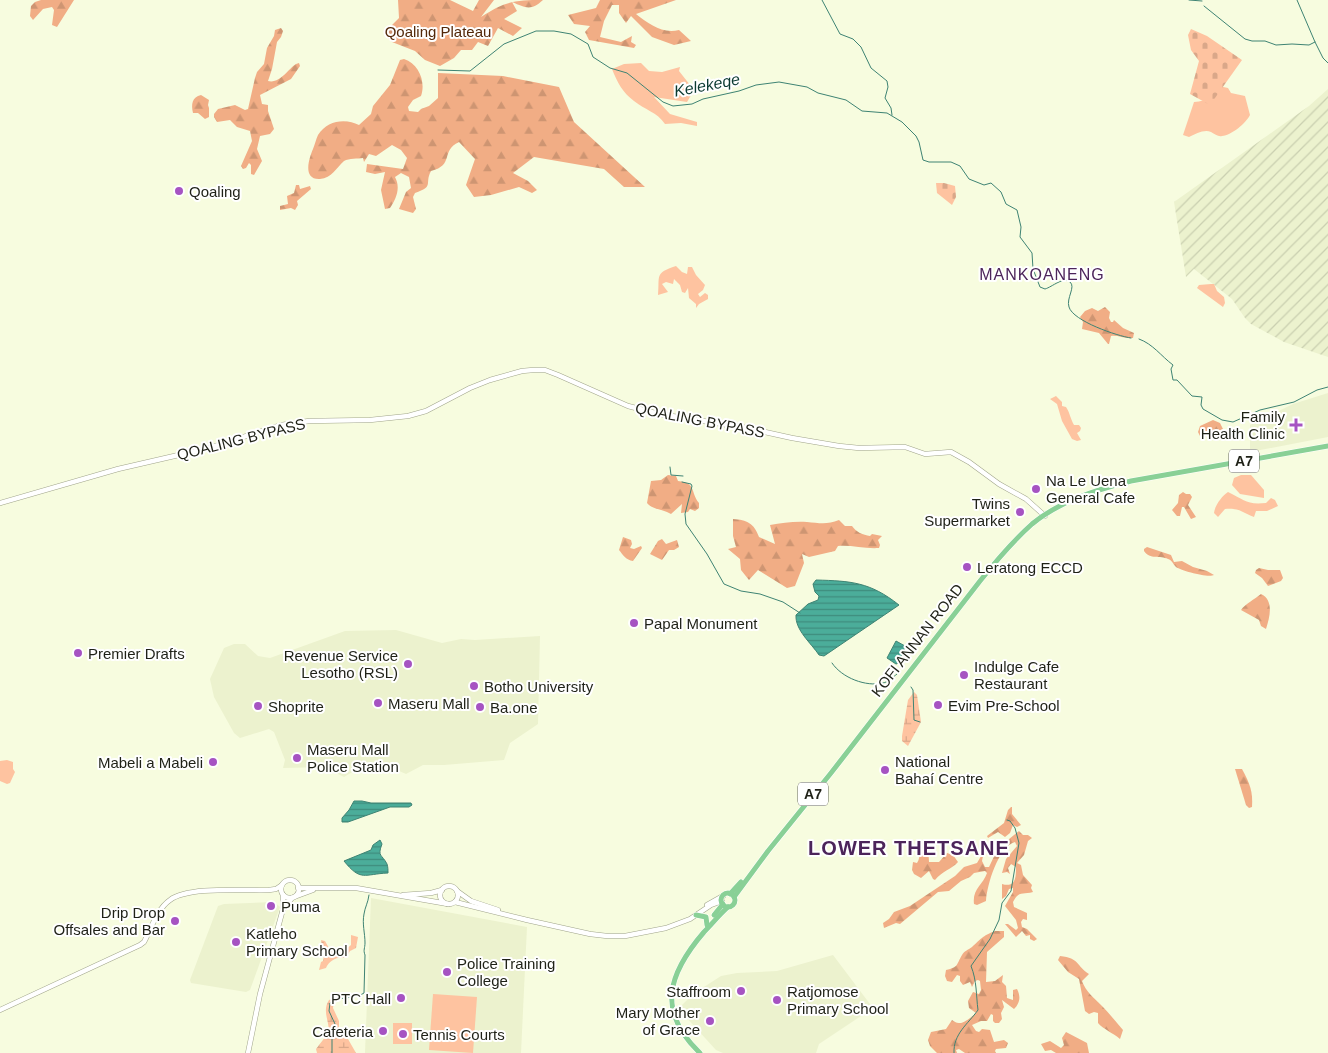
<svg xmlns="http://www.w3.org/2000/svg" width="1328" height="1053" font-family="Helvetica,sans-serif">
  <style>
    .built { fill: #ecf2ce }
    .industrial { fill: url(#industrial-furrows) }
    .grass { fill: #fec3a0 }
    .forest { fill: url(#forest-firs) }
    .wetland { fill: url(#wetland-marsh) }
    .cemetery { fill: url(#cemetery-stones) }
    .water { fill: url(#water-rules); stroke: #3e8373 }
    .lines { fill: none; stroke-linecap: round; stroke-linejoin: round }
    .stream { stroke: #3e8373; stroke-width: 1 }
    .secondary-casing { stroke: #a0a48a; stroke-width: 5.5 }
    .primary-casing { stroke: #fff; stroke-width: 6 }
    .secondary { stroke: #fff; stroke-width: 4.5 }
    .primary { stroke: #89d096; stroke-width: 5 }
    .poi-dot { fill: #a653c2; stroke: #fff; stroke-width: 2 }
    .labels { text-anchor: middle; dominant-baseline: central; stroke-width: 4; stroke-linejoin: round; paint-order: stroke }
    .shield { fill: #fff; stroke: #62645d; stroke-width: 1 }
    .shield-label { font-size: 14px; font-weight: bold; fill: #1f2117 }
    .park-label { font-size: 15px; fill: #532809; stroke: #fff }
    .poi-label { font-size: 15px; fill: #1f2117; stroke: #fff; text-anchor: start }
    .street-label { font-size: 15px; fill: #1f2117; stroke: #fff }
    .water-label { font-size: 16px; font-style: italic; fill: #0a3930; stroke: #fff }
    .neighbourhood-label { font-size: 16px; letter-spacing: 1px; fill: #4c245a; stroke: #fff }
    .district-label { font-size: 20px; font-weight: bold; letter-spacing: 1px; fill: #4c245a; stroke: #fff }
  </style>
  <defs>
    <pattern id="industrial-furrows" width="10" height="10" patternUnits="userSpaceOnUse" patternTransform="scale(1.25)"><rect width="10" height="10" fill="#ecf2ce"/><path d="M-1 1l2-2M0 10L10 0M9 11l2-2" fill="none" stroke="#cacfb0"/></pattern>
    <pattern id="forest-firs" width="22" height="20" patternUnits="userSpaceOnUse" patternTransform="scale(1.25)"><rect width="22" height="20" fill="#f1ad85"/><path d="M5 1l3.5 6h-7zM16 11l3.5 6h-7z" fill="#ce9572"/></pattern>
    <pattern id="wetland-marsh" width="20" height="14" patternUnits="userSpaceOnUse" patternTransform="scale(1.25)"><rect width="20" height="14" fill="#fec3a0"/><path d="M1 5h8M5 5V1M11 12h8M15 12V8" fill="none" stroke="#d9a789"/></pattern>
    <pattern id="cemetery-stones" width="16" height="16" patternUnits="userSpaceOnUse" patternTransform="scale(1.25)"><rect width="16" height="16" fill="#fec3a0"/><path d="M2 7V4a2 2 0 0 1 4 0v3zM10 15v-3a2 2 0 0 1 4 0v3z" fill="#d9a789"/></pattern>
    <pattern id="water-rules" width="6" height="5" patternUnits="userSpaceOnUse" patternTransform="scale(1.25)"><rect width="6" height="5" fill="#4bad9a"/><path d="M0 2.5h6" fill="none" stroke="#3e8c7d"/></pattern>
  </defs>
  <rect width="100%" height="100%" fill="#f7fcdf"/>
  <g class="built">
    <path d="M1328,393V437L1250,452V425L1293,404Z"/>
    <path d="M396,630L442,643L461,639L475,640L540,636L538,724L510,743L504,760L444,765H423L406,774L381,763H367L344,777L324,767L283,768L285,760L274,732L269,729L240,738L234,733L214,697L210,679L224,648L234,644H245L258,656L270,658L345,631Z"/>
    <path d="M371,898L527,927L521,1053H365Z"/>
    <path d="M274,902L280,907L250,990L246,992L191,983L190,980L218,906L224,904Z"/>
    <path d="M833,955L873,1008L819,1044L816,1053H723L716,1050L684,1015L680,1007L693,994L721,976L737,973L777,971Z"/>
  </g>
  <path class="industrial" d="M1328,89V357L1284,342L1251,324L1245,318L1232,299L1194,269L1186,277L1174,202L1309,106Z"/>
  <g class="grass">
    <path d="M641,63L649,71L662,72L680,67L679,71L694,90L687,102L654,97L670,114L697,122V126L681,123L665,124C657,112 645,110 634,101C623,93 617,82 612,69L624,64Z"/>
    <path d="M1219,86L1228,88L1231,93L1245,96L1250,115C1246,123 1232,135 1222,136C1218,137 1215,134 1211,132C1204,129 1196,134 1189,137L1183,135L1194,102C1209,101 1208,97 1219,86Z"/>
    <path d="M676,266L682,272L687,274L688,267H692L696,275L705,285L703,290L698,294L700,297L705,293L708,295V299L699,304L696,308V304L689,298L688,288L685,293L682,292L680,285L674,279L673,284L666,282L662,284L668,292L658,295C660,276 654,273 676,266Z"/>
    <path d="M1211,284H1214L1217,291L1224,297L1225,303L1223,307L1197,288L1199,285Z"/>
    <path d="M1056,396L1062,402V406L1066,407C1070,413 1070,418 1074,425H1079L1081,428L1080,431L1077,433L1081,440L1077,441L1072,439L1062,421L1057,404L1050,399Z"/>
    <path d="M1241,475H1251L1264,490V498L1240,494L1232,485L1234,478Z"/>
    <path d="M1228,492C1245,500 1246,505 1266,503L1271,498L1275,500L1278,506L1267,511H1256L1254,517C1242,513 1241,508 1225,509L1218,517L1214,513C1215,505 1222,496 1228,492Z"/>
    <path d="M7,760L13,762V769L15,772L10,783L7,784L0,781V761Z"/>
    <path d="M433,994L477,997L473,1053L429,1050Z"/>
    <rect x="393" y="1023" width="19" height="21"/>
  </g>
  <g class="forest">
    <path d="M41,0H74L57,27L52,25L54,10L52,7L43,9L33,20L30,16L31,6L35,2Z"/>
    <path d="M398,0H450L473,11L479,0H494L481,17C505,1 515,0 543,0C531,11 526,8 512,2L517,11L504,19L522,28L513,36L498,28L488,46L478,42L472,50H461L454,58L440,66L425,60L415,51L392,42L387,37L386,31L399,18Z"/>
    <path d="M600,0H676L636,14C649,24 662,34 679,30L691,41L674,45L652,37L631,16L626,23L619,13V5H612L604,21L600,37L621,42L632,36L631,42L636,45L634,48L589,40L585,32L590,26L574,24L568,15L596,8Z"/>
    <path d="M281,28L283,31L281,37L277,42L272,69L268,81C280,84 288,69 296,64L299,63L300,66L291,79L260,95L262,104L268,105V111L274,129L270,134L260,136L257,149L262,161L254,175L251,174V165L249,163L246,168L243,169L241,166L252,141L250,131L237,127L230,120L217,122L214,117V114L218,109L235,105L245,110L248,109L255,78L257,72L264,64L267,48L274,36L275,30Z"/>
    <path d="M404,59C419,64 426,82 421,96L413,100L408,107L409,111L418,112L421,109L429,106L438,98V73L503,76L559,87L574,122L645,187H624L604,169L534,157L513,173L528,181L537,190L532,193L519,187L491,195L474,197L466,185L475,159L459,142C440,151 455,165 431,171C424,184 435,186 415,193L413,197L416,209L413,213L399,209L406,192L411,188L409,177L401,173L395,177C401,188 396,199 390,208L385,209L381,190L385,172L375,174L366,172L367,164L403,169L407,158L401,150L392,145L376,156L369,154L364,162L363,158C358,159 349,158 344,161C336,168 332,178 320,179C302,180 309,158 313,149C315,144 316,139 318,135C327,120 346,118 359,125L371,114L373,106L390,85L400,60Z"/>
    <path d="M201,95L209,100L208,105L209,108V117L205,119L198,113H193C191,104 192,97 201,95Z"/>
    <path d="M296,185H299L300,189L310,186L311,189L297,201L298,205L295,210L291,208L280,210V206L288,204L287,196L294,193Z"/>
    <path d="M1105,307L1110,312L1109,318L1111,322H1113L1114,320L1123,328L1134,333L1133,338C1125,339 1118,335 1111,336L1109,344H1108L1099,333L1082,329L1083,322L1080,317L1085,311L1092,308L1098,311Z"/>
    <path d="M1213,420L1220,423L1223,429L1216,435L1211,434L1201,438L1198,432L1200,426Z"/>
    <path d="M668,475L676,476L678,481C697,483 690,492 699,503V508L695,511L690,509L688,512L681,513L682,504L671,514C663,509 653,510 647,503L651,481L661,480Z"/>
    <path d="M1183,492L1186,494H1190L1192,497L1188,505L1196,517L1191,519L1184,507H1182L1180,516H1177L1172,510L1178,503L1179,495Z"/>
    <path d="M733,519C747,520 754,523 759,537L775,544L770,525C782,523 795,521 807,522C819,523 827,525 839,520L845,526H852C856,532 863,535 870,536L872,534L882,536L878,540L880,545L879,548C865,549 852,545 838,546L835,551L809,557L802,554L804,563L795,586L787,588L758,570L749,580L741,570L740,559L728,549L736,547L733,536Z"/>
    <path d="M623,537L631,540L632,544L630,548L634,549L641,546L642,548L633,561C626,560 623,555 619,550Z"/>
    <path d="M662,539L666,544L677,540L679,547L674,550H669L662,560L650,554L658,541Z"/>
    <path d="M1147,547L1171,555L1174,562L1182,561L1193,567L1207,571L1214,575C1208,578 1182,571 1176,567C1173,564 1172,560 1168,559C1160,555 1150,560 1144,551V549Z"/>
    <path d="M1259,568L1268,570H1280L1283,578L1281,581L1268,586L1262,578L1255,573L1256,570Z"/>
    <path d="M1261,594C1274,600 1270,617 1266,629L1261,626L1259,620L1241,610C1246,603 1254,600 1261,594Z"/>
    <path d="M1235,769H1242C1250,784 1253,791 1252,807L1249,808L1246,805Z"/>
    <path d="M1011,807H1012V814L1021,825L1017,827L1013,825L1010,833L1005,837L998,832L988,838L987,836L1004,823L1008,810Z"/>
    <path d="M1019,831L1023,835H1028L1032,838L1028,841L1024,855L1017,863L1021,865L1023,875L1032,885L1031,888L1033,892C1023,895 1019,890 1013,902L1014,907L1027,913V920L1023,919L1021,922L1022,927L1027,929L1037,939L1034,941L1030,939V935L1026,936L1022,931L1016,937L1005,924H1008L1016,930L1018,928L1016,920L1005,906L1013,892V888L1009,889L1006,896L1002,899V884C1016,888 1016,877 1016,867L1011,864L1008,868L1010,874L1007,872L1002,873L1006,859L1017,846L1015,842C998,847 987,885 986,901L977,905L974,904C972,889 983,885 987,873L985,871L974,873L970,877L961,881L949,891L938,892L900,924L896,923L884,928L883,923L889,919L894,912L910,906L955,876L964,867L977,863L984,851L982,861L985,867H989L998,848Z"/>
    <path d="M920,842H925L928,846L929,862H939L947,853L953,855L958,862C952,869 942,871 935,880L933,879L929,871L921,878L914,874L912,870L913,862L917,863C922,855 917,852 918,843Z"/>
    <path d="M995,931H1004V937L987,952L986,982L995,981L1003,975L1002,982L1006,986L1007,998L1013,1000V990L1017,989C1021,997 1020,1003 1014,1009L1002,1000L1004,1007L1001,1013L1002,1019L999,1023H995L993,1021V1015L991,1014L987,1021H981L972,1025L976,1031L979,1032L982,1029L990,1030L994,1042L1004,1040L1008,1043L1006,1048L996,1049L995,1051L996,1053H965L959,1049L956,1050L957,1053H937L930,1046L928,1040L931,1032L946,1029L952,1020C954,1021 956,1023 959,1023C963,1024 973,1016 976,1013L969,1008L968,1001L973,992L979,994L981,990L980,981L978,980L975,981L972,987L970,982L963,985L960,981V976L957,975L952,982L947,981L945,976L946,970C959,967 956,965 962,955C964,951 968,950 972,947C981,939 982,936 995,931Z"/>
    <path d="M1060,956C1080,958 1076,966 1089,974L1082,981C1086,992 1093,997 1102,1006C1109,1013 1116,1022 1123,1030L1120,1039C1113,1033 1103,1029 1098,1023V1013L1094,1012L1089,1014L1085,1011L1079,979L1068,972L1058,960Z"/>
    <path d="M1066,1032L1087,1043L1089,1053H1056L1051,1050L1045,1051L1041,1044L1050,1041L1061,1048L1064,1045L1062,1038Z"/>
  </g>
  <g class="wetland">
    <path d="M914,692L917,695L921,722L908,746L902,741V736L908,700Z"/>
    <path d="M351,935L358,937L356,948L350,951L346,958C337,956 329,961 326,968L319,970L321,962L323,961L324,955L320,953L322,946L321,940L325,941L330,950L336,951L335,954L341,953L351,945Z"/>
    <path d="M332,999L334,1001L333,1008L339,1021V1031L343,1036L348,1039L356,1053H317L316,1049L329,1032C329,1020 322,1011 329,1000Z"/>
  </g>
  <g class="cemetery">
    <path d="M1191,29L1207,36L1242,60L1210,105L1190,94L1199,61L1191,50L1188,35Z"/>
    <path d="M936,183H944L955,186L956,197L952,205L937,193Z"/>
  </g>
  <g class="water">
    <path d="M816,580C851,581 870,582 899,605L824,656L819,655C811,643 795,630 796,615L808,604L818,600L819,596L815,592L813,584Z"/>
    <path d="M896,641L905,646V647L899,663L896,664L887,658Z"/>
    <path d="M354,801H362L371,803H411L412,805L409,807H390L348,822H342V818L349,810Z"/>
    <path d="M380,840L382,844C377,857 382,854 387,864C388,867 388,870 388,873C364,874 361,882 344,861L371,850L373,845Z"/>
  </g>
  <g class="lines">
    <g class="stream">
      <path d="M822,0L840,34L853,39L861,47L871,68L887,81L888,87L885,98L891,108L892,115"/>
      <path d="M1189,0L1202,1"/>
      <path d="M1297,0L1315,42L1323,58L1328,63"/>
      <path d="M1204,6L1245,39L1252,41H1265L1276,45L1292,44L1309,45L1315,42"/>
      <path d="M438,70L470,71L504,44L536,31H554L571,34L588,44L593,57L610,68L627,73L663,102L673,106L692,104L703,99L739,91L756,85L779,82L807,87L818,93L846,100L862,111L887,113L902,122L916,136L919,142L923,160L929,162H951L960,166L969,179L984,185L991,183L1001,192L1006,204L1017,210L1021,227L1020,237L1032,253L1033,269L1040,287L1045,289C1052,287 1064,276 1070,282C1076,287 1066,298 1069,307C1073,321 1117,336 1131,338"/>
      <path d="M1139,339C1153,344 1161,356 1173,365L1171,369L1173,380H1177L1192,396L1202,397L1201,405L1203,409L1222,420L1233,422L1260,410L1294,402L1317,390L1328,387"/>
      <path d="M670,467L671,475L683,476"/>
      <path d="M682,482L691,484L692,486L685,514L686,524L707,554L724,584L741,591L760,594L783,602L800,613"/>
      <path d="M832,663C842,678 866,687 883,683C888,682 892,678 897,674"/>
      <path d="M911,687L913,690L914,720L920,722"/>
      <path d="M332,1053V1034L335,1024L329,1011L330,1003C342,995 354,1000 364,993L365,955C363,950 365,948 365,943C365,933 362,924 364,914C365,907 368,903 369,895"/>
      <path d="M954,1053C953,1034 968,1024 978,1010C976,995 977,981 971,966L990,939L999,920L1002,903L1011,891L1019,843L1015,828L1010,821L1007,820"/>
    </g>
    <defs>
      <g id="secondary">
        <path d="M0,503L118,469L209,448L281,425L309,421L370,420L408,416L426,411L470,388L490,380L522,371L533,370H545L558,375L628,406L659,414L747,428L792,438L839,446L859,448L905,447L925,454L951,452L969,462L999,484L1026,499L1045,516"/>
        <circle cx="290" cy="889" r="9"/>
        <circle cx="449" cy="895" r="9"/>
        <path d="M298,888H356L448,904"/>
        <path d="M457,891L471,901L498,910"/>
        <path d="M403,895L431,893L442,890"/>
        <path d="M294,897L313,890"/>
        <path d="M455,902L527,920L590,934L607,936H625L666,928L690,919L711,905L722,901"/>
        <path d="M707,905L723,896"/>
        <path d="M283,909L292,898"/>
        <path d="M0,1010L140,945L144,942C151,929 157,909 170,900C189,886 245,891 269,890L276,889L282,885"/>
        <path d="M248,1053L260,994L283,909V895"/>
      </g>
      <g id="primary">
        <circle cx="728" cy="900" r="7"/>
        <path d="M730,894L741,882"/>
        <path d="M734,897L768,851L831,773L980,581C996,561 1013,541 1032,524C1060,501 1096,490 1131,481L1328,446"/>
        <path d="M696,915L706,917L707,925"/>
        <path d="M714,915L723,904"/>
        <path d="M700,1053C656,1011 668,974 704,932C712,924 719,915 728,907"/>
      </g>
    </defs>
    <use href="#secondary" class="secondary-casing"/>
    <use href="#primary" class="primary-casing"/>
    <use href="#secondary" class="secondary"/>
    <use href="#primary" class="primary"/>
  </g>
  <g class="poi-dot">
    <circle cx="179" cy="191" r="5"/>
    <path d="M1293.5 417.5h5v5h5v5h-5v5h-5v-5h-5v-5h5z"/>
    <circle cx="1036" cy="489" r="5"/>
    <circle cx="1020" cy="512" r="5"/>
    <circle cx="967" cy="567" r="5"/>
    <circle cx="634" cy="623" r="5"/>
    <circle cx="78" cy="653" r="5"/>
    <circle cx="408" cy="664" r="5"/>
    <circle cx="964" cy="675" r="5"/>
    <circle cx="474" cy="686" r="5"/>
    <circle cx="378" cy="703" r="5"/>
    <circle cx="938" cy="705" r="5"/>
    <circle cx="258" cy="706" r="5"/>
    <circle cx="480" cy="707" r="5"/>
    <circle cx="297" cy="758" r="5"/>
    <circle cx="213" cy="762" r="5"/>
    <circle cx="885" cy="770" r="5"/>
    <circle cx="271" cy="906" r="5"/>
    <circle cx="175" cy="921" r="5"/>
    <circle cx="236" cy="942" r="5"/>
    <circle cx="447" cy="972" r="5"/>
    <circle cx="741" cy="991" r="5"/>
    <circle cx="401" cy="998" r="5"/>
    <circle cx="777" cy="1000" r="5"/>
    <circle cx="710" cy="1021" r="5"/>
    <circle cx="383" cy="1031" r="5"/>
    <circle cx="403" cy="1034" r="5"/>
  </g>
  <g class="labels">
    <g class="shield">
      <rect x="1229" y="449.5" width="30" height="23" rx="4"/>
      <rect x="798" y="782.5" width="30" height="23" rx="4"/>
    </g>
    <g class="shield-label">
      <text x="1244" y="461">A7</text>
      <text x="813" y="794">A7</text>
    </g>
    <g class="park-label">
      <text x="438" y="31">Qoaling Plateau</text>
    </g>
    <g class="poi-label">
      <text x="189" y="191">Qoaling</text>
      <text x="1285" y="416" text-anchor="end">Family<tspan x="1285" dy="17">Health Clinic</tspan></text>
      <text x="1046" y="480">Na Le Uena<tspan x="1046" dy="17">General Cafe</tspan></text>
      <text x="1010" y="503" text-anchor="end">Twins<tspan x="1010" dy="17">Supermarket</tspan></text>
      <text x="977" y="567">Leratong ECCD</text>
      <text x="644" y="623">Papal Monument</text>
      <text x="88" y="653">Premier Drafts</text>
      <text x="398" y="655" text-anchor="end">Revenue Service<tspan x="398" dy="17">Lesotho (RSL)</tspan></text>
      <text x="974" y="666">Indulge Cafe<tspan x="974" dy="17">Restaurant</tspan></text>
      <text x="484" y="686">Botho University</text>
      <text x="388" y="703">Maseru Mall</text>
      <text x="948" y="705">Evim Pre-School</text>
      <text x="268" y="706">Shoprite</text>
      <text x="490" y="707">Ba.one</text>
      <text x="307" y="749">Maseru Mall<tspan x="307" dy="17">Police Station</tspan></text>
      <text x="895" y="761">National<tspan x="895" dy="17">Bahaí Centre</tspan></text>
      <text x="203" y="762" text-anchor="end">Mabeli a Mabeli</text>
      <text x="281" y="906">Puma</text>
      <text x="165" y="912" text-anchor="end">Drip Drop<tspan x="165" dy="17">Offsales and Bar</tspan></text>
      <text x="246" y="933">Katleho<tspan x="246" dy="17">Primary School</tspan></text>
      <text x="457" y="963">Police Training<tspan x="457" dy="17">College</tspan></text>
      <text x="731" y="991" text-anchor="end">Staffroom</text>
      <text x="787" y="991">Ratjomose<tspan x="787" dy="17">Primary School</tspan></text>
      <text x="391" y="998" text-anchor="end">PTC Hall</text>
      <text x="700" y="1012" text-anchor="end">Mary Mother<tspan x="700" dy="17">of Grace</tspan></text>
      <text x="373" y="1031" text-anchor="end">Cafeteria</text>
      <text x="413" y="1034">Tennis Courts</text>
    </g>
    <g class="street-label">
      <text transform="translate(700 420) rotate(11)">QOALING BYPASS</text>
      <text transform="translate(241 439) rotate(-14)">QOALING BYPASS</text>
      <text transform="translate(917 640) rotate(-52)">KOFI ANNAN ROAD</text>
    </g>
    <g class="water-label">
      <text transform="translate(707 85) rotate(-11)">Kelekeqe</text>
    </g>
    <g class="neighbourhood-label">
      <text x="1042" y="274">MANKOANENG</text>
    </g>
    <g class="district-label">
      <text x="909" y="848">LOWER THETSANE</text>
    </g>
  </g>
</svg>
